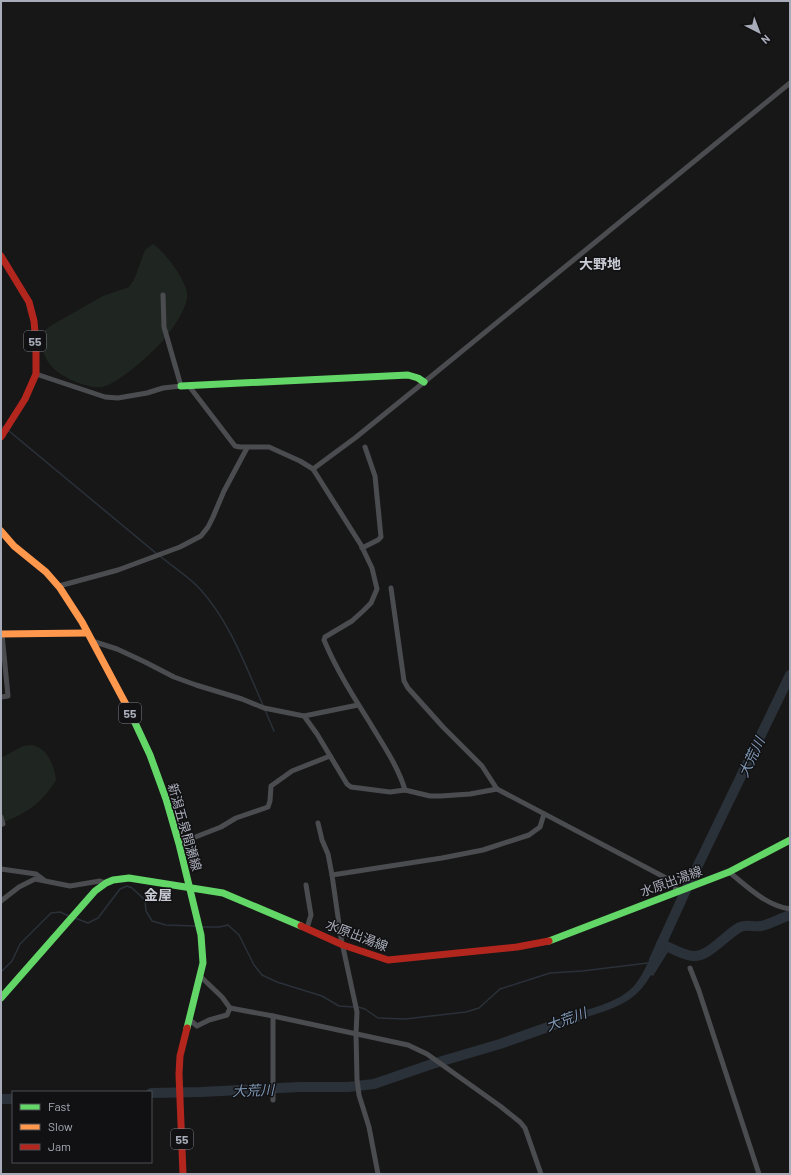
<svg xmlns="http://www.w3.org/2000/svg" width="791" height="1175" font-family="Barlow,'Noto Sans JP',sans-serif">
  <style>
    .green { fill: #1f2621 }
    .water { fill: #2a3139 }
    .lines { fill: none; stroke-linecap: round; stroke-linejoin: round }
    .stream { stroke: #2a3139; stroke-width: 1.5 }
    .river { stroke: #2a3139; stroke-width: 10 }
    .street { stroke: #4b4c50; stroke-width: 5 }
    .fast { stroke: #63d668; stroke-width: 7 }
    .slow { stroke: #ff974d; stroke-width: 7 }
    .jam { stroke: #b3261e; stroke-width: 7 }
    .labels { text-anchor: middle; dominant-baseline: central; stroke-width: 3; stroke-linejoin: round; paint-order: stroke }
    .shield { fill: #111113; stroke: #7b7e86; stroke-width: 1 }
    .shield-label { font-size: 12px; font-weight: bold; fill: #a8acb8 }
    .street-label { font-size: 13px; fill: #a8acb8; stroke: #111113 }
    .neighbourhood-label { font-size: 14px; font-weight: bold; fill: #c9cbd4; stroke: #111113 }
    .water-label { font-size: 14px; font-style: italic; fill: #7e97b4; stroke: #111113 }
  </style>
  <rect width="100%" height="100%" fill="#171717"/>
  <g class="green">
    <path d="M153,244C165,252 185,279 187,293C189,305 174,327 166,337C157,349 117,385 102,387C87,389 57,376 49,363C43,355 42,346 41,337L44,331L52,325L103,296L129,287L134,280L145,250Z"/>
    <path d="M32,745C35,746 39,747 41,749C50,755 55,770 56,780C41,804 27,813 1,823V758L23,746Z"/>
  </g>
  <path class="water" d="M655,947L668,952L653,976L651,975C648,980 645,984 642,988C622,1011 593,1013 567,1024L565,1016C588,1009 616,1004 633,987C643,976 649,960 655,947Z"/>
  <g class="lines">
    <g class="stream">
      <path d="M1,425L4,428"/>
      <path d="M9,431L157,554"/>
      <path d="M160,556C173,567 189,577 200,589C230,622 245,665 263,705"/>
      <path d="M265,710L274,731"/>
      <path d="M75,918L88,923L98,918L120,889L127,886L132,888L145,900L146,911L152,921L166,925L197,926"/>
      <path d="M203,927H219L228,925L239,935L254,965L262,975L277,982L322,996L339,1006L354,1007"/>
      <path d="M1,972L12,961L20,944L51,913L60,912L69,916"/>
      <path d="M358,1007L365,1009L378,1018L405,1019L466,1012L479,1008L500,989L550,973L582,971L648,963"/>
    </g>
    <g class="river">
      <path d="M661,944C670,947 684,956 693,956C709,957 725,935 740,927C747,924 754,927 761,926C768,925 781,918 790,915"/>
      <path d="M654,960L686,890L790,675"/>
      <path d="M151,1093L201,1092L300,1087H348L374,1084L432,1064L500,1044L579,1016"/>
      <path d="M1,1099H13"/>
    </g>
    <g class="street">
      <path d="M36,374L105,397L118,398L147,393L163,388L181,386L164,327L163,295"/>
      <path d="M189,386L235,446L240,447H269L300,461L313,469L361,545L372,568L377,589L371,603L363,611L352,621L325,637L324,640C336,669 353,696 370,723C383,745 398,766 405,790"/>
      <path d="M313,469L355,438L423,383L790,83"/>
      <path d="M362,548L378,540L381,537L375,476L365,447"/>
      <path d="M59,586L118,570L180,547L201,536L208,527L213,517L224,491L247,448"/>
      <path d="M391,588L404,681L408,688L443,727L482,766L497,789L668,879L673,883L676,887L675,891"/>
      <path d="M92,641L117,649L145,662L174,677L196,685L242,699L264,708L304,716L317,734L347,784L351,787L390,792L405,790L430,796H441L470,794L497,789"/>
      <path d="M1,697L8,696L2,634"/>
      <path d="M304,716L358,705"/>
      <path d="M1,817L3,824"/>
      <path d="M318,823L322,840L328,854L332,875"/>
      <path d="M180,843L221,827L236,818L268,807L270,801L271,786L292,771L330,756"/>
      <path d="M1,869L36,874L44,880"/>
      <path d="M729,872C748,887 765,905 790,909"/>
      <path d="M306,885L311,915L307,928"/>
      <path d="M1,901L19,887L35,879L70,886L100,881L106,883"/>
      <path d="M690,968L699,991L759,1174"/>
      <path d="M200,976L222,997L230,1008L273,1016L408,1045L427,1054L500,1106L520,1122L525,1128L541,1174"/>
      <path d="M273,1016V1100"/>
      <path d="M190,1020L197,1026L209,1020L227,1015L230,1008"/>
      <path d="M378,1174L369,1127L359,1095L357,1079L356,1034L357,1012L341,938L332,875L442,858L483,850L529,835L540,827L544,814"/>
    </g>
    <g class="fast">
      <path d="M181,386L408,375L418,378L424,382"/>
      <path d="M130,712L150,755L166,799L179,844L201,935L203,963L187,1028"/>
      <path d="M549,941L729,872L790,840"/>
      <path d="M1,998L95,891L106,883L113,880L129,878L223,893L301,926"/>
    </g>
    <g class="slow">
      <path d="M1,531L14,546L46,572L60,588L82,622L130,712"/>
      <path d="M1,634L87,633"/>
    </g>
    <g class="jam">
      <path d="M1,256L29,302L34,321L36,344V374L25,399L1,437"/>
      <path d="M301,926L343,945L388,960L517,947L549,941"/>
      <path d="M183,1174L179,1074L180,1056L187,1028"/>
    </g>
  </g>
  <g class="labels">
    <g class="shield">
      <rect x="24" y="331" width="22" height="20" rx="3"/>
      <rect x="119" y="703" width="22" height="20" rx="3"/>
      <rect x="171" y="1129" width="22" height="20" rx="3"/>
    </g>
    <g class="shield-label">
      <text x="35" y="341">55</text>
      <text x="130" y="713">55</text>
      <text x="182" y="1139">55</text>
    </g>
    <g class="street-label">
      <text transform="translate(185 827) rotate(74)">新潟五泉間瀬線</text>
      <text transform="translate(671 881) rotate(-20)">水原出湯線</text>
      <text transform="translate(357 935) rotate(21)">水原出湯線</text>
    </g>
    <g class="neighbourhood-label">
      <text x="600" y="263">大野地</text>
      <text x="158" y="894">金屋</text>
    </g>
    <g class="water-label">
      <text transform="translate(751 757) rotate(-65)">大荒川</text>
      <text transform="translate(566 1019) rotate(-20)">大荒川</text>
      <text transform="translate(253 1090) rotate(-2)">大荒川</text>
    </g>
  </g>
  <rect width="791" height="1175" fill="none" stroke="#a8acb8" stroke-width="4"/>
  <rect x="12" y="1091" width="140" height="72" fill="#111113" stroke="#4d4f55"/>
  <rect x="20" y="1104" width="20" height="6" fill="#63d668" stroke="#4d4f55"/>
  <text x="48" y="1111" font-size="12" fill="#a8acb8">Fast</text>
  <rect x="20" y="1124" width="20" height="6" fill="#ff974d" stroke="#4d4f55"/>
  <text x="48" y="1131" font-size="12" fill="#a8acb8">Slow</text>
  <rect x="20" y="1144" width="20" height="6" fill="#b3261e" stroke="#4d4f55"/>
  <text x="48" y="1151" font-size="12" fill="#a8acb8">Jam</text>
  <g transform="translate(759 32) rotate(138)" stroke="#111113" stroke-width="3" paint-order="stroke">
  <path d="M0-3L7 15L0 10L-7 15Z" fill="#a8acb8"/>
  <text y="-6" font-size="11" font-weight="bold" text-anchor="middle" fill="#a8acb8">N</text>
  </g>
</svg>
